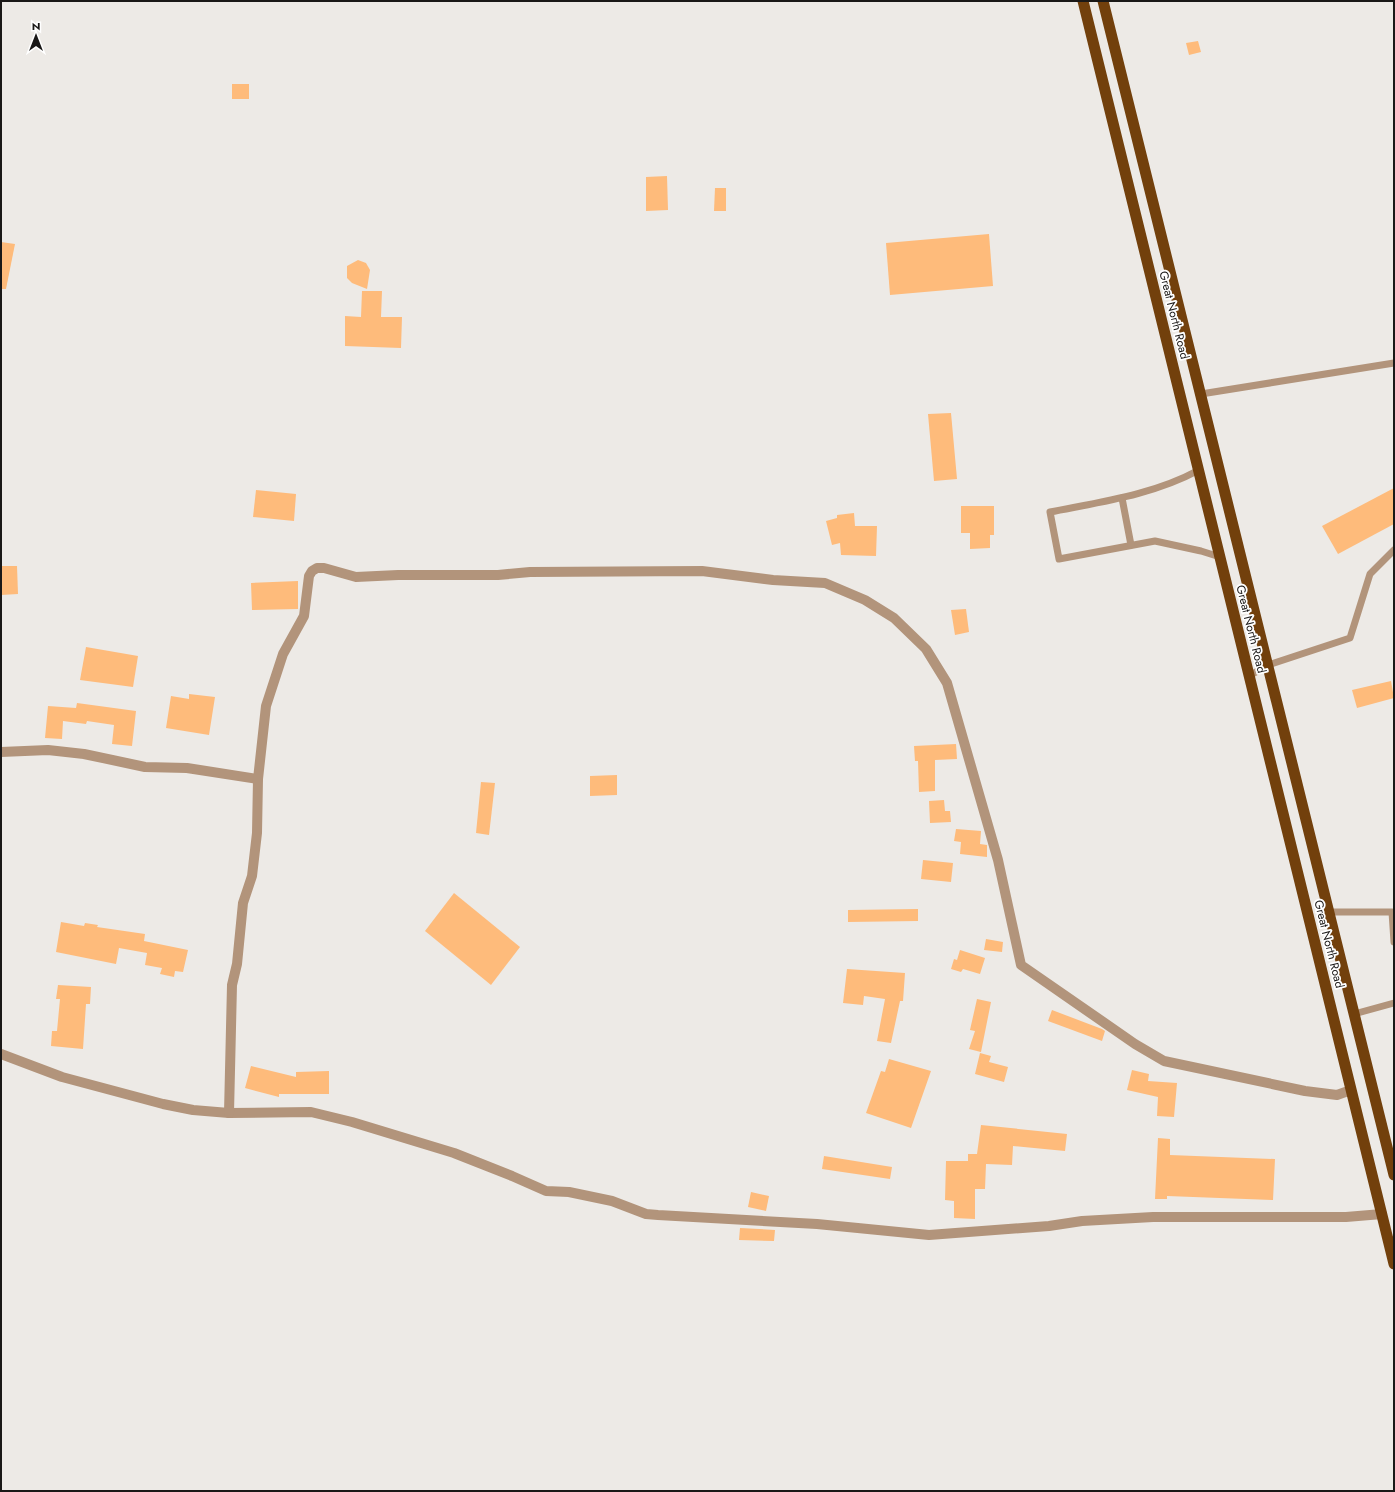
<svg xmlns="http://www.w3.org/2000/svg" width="1395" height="1492" font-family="Jost,sans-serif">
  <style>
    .building { fill: #febb7b }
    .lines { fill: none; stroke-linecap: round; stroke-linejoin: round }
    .service { stroke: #b2947b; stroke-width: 7 }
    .minor { stroke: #b2947b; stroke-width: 10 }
    .trunk { stroke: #72400c; stroke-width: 11 }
    .labels { text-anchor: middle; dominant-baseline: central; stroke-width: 3.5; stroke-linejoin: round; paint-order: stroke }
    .street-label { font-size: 12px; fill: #1a1817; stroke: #fff }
  </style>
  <rect width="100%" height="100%" fill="#edeae6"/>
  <g class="building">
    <path d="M1198,41L1201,52L1189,55L1186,43Z"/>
    <rect x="232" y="84" width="17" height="15"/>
    <path d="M667,176L668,210L646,211V177Z"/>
    <path d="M715,188H726V211H714Z"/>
    <path d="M989,234L993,286L890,295L886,243Z"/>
    <path d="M1,242L15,244L6,289H1Z"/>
    <path d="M358,260L366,263L370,270L367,289L352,283L347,278V266Z"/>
    <path d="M362,291H382L381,317H402L401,348L345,346V316L361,317Z"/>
    <path d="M951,413L957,479L934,481L928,414Z"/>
    <path d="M1394,488V524L1338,554L1322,526Z"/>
    <path d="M256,490L296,494L294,521L253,517Z"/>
    <path d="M961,506H994V535H990V548L970,549V533H961Z"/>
    <path d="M854,513L855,526H877L876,556L841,555L840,543L832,545L826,521L837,518V515Z"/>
    <path d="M1,566H17L18,594L1,595Z"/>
    <path d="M298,581V609L252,610L251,583Z"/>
    <path d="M966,609L969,632L955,635L951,610Z"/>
    <path d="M86,647L138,656L133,687L80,680Z"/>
    <path d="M1391,681L1394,698L1357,708L1352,690Z"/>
    <path d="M189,694L215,697L209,735L166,728L171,696L189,699Z"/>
    <path d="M77,703L136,711L132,746L112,744L114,725L87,721L86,724L63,721L62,739L45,738L48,706L76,708Z"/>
    <path d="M956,744L957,759L935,760V791L919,792L918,761H915L914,746Z"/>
    <path d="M617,775V795L590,796V776Z"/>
    <path d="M481,782L495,783L489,835L476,833Z"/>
    <path d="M944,800L945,811H950L951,822L930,823L929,801Z"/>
    <path d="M956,829L981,831L980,844L987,845V857L960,854L961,842L954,841Z"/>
    <path d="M923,860L953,863L951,882L921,879Z"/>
    <path d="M454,893L520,947L491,985L425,931Z"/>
    <path d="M918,909V921L848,922V910Z"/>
    <path d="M61,922L84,926L85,923L98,925L97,927L145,934L144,941L188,950L183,972L175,971L174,977L160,974L162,968L145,965L147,953L119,948L116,964L56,952Z"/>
    <path d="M986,939L1003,942L1002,952L984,950Z"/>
    <path d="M960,950L985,958L980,974L963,969L961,972L951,969L954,959L957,960Z"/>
    <path d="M847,969L905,973L903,1001H900L891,1043L877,1041L885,999L864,996L863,1005L843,1003Z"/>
    <path d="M58,985L91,987L90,1004H86L83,1049L51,1046L52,1031H57L60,999H56Z"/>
    <path d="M977,999L991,1002L981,1052L969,1049L975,1031L970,1030Z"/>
    <path d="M1052,1010L1102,1029L1105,1031L1102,1041L1048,1021Z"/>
    <path d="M980,1053L991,1056L989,1062L1008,1067L1004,1082L975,1074Z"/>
    <path d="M889,1059L931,1071L911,1128L866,1113L881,1071L885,1072Z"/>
    <path d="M251,1066L296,1077V1072L329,1071V1094H279V1097L245,1088Z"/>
    <path d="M1132,1070L1149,1074L1148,1081L1177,1083L1174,1117L1157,1116L1158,1097L1127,1090Z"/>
    <path d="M981,1125L1067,1134L1065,1151L1013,1146L1012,1165L986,1164L985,1189H975V1219L954,1218V1201L945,1200L946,1161H968V1154H977Z"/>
    <path d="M1158,1138L1170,1139V1155L1275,1159L1273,1200L1167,1196V1199H1155Z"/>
    <path d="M824,1156L892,1167L890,1179L822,1169Z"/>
    <path d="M751,1192L769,1196L766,1211L748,1207Z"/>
    <path d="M740,1228L775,1230L774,1241L739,1240Z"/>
  </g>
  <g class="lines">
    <g class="service">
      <path d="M1201,394L1394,363"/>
      <path d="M1199,470C1153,495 1100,502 1050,512L1059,559L1155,541L1201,551L1220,557"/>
      <path d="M1122,498L1131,545"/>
      <path d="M1249,676L1268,665L1350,638L1370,574L1394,550"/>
      <path d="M1329,912H1392L1394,942"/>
      <path d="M1354,1014L1394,1003"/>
    </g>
    <g class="minor">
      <path d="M1,752L48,750L84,754L145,767L187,768L258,779"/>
      <path d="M1,1054L62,1077L163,1104L193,1110L229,1113L311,1112L352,1122L454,1153L512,1176L546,1191L569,1192L612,1201L646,1214L658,1215L817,1224L929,1235L1049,1226L1082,1221L1153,1217H1346L1382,1214"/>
      <path d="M229,1113L232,985L237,964L243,903L252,876L257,833L258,779L266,706L283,654L304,616L309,576L312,571L317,568H324L356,577L398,575H498L530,572L702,571L773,580L825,583L865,600L894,618L926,649L947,683L998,860L1021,965L1135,1044L1164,1061L1305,1091L1337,1095L1351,1090"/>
    </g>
    <g class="trunk">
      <path d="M1083,1L1394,1264"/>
      <path d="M1103,1L1394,1175"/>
    </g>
  </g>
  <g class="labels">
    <g class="street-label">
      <text transform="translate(1174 315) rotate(76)">Great North Road</text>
      <text transform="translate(1251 629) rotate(76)">Great North Road</text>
      <text transform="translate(1329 944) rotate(76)">Great North Road</text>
    </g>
  </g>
  <rect width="1395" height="1492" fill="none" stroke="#1a1817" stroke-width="4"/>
  <g transform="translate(36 36)" stroke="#ffffff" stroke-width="3" paint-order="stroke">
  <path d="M0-3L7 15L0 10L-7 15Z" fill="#1a1817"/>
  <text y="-6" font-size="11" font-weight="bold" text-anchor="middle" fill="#1a1817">N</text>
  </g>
</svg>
